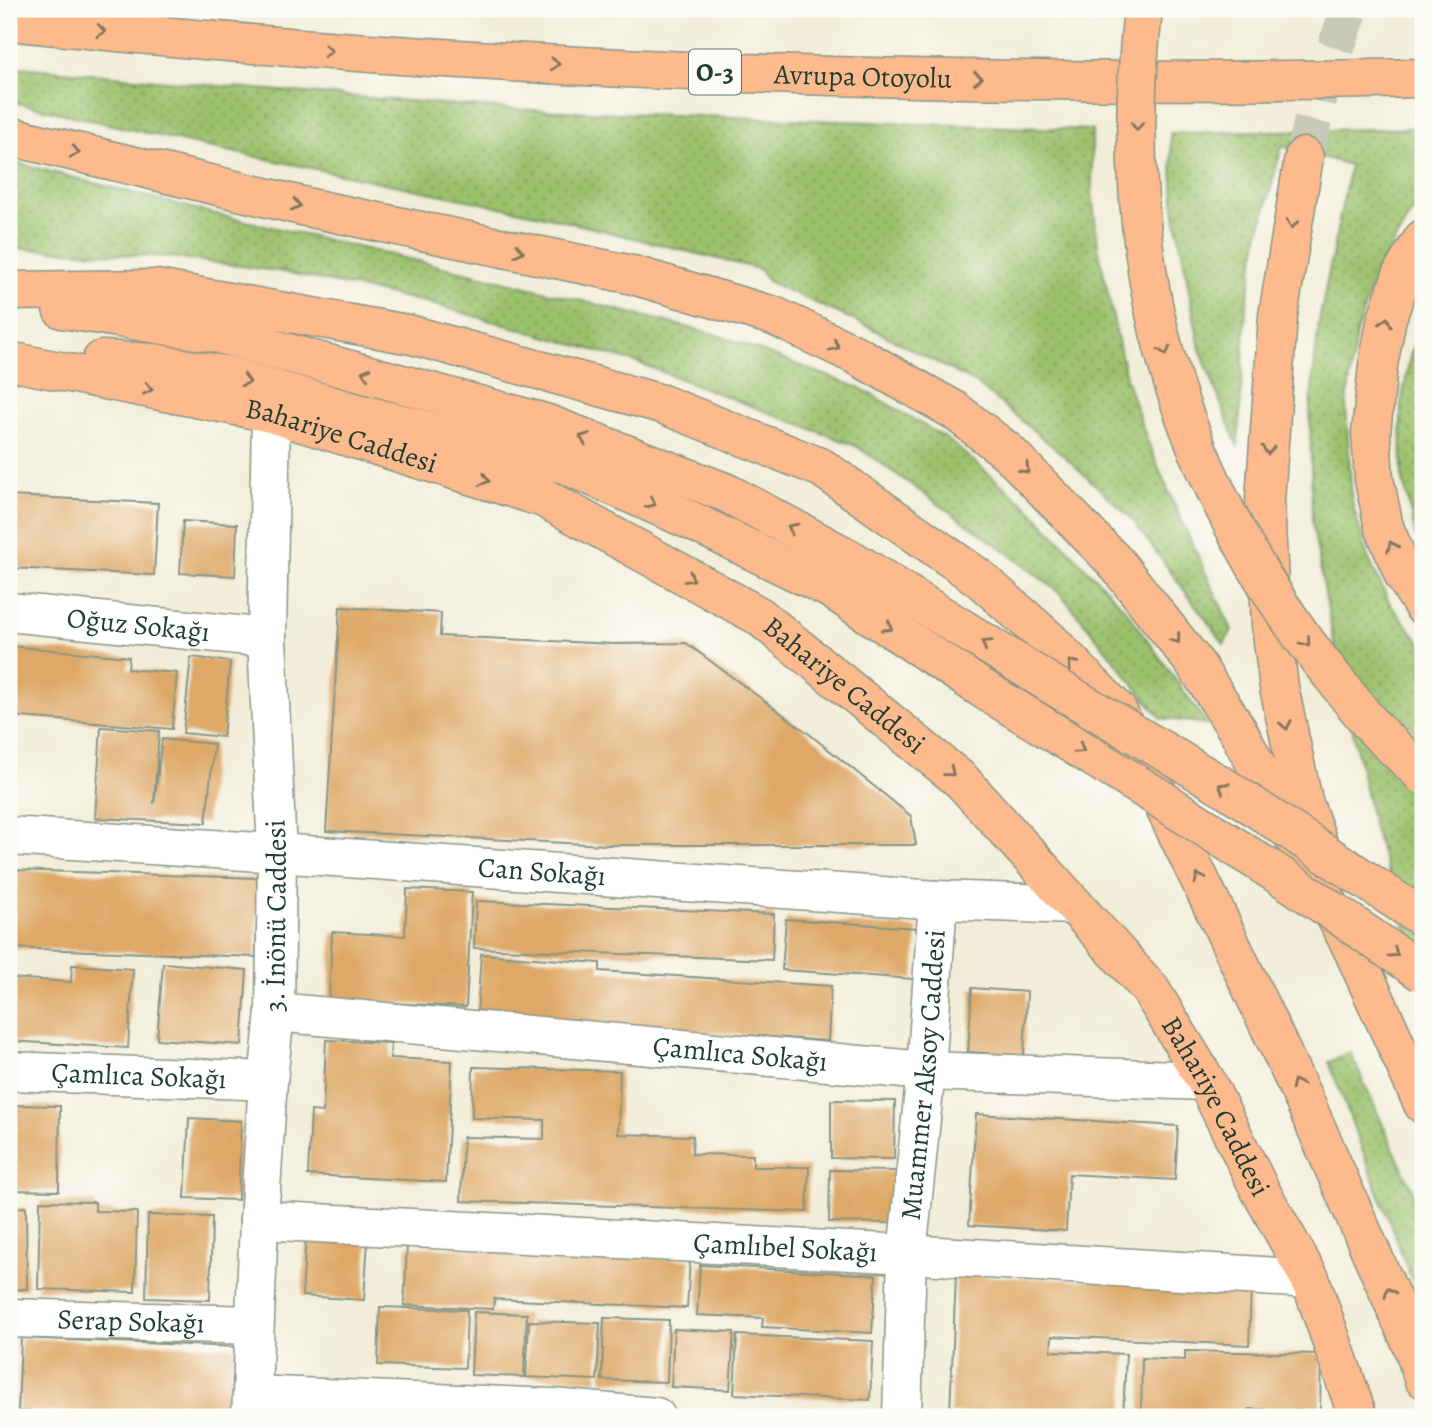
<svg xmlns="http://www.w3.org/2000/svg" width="1432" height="1426" font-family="Alegreya,serif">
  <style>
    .grass { fill: url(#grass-dots); stroke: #5d7f50; stroke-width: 2 }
    .building { fill: #dea967 }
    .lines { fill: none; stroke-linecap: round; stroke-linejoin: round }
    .motorway-tunnel { stroke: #c8cab7; stroke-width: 38; stroke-dasharray: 38 19; stroke-linecap: butt }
    .minor-casing { stroke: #889586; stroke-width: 41 }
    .primary-casing { stroke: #889586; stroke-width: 41 }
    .motorway-casing { stroke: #889586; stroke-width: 41 }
    .minor { stroke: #fff; stroke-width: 38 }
    .primary { stroke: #fcba8d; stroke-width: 38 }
    .motorway { stroke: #fcba8d; stroke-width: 38 }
    .primary-bridge-casing { stroke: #889586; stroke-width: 41; stroke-linecap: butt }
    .motorway-bridge-casing { stroke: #889586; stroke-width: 41; stroke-linecap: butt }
    .primary-bridge { stroke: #fcba8d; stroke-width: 38 }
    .motorway-bridge { stroke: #fcba8d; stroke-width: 38 }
    .oneway { stroke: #82755c }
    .labels { text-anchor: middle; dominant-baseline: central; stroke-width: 5; stroke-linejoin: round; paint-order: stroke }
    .shield { fill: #fdfcf7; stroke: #62766e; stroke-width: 2 }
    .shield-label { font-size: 26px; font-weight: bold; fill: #1f3d34 }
    .street-label { font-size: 28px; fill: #1f3d34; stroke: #fdfcf7 }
  </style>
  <defs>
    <pattern id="grass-dots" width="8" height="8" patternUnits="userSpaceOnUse" patternTransform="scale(1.75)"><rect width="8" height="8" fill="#9bc16c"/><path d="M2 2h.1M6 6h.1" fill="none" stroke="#7e9e5a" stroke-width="1.8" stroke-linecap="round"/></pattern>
  </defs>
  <rect width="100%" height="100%" fill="#fdfcf7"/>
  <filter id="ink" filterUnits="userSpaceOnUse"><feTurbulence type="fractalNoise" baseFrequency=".0143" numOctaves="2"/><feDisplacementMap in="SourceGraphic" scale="14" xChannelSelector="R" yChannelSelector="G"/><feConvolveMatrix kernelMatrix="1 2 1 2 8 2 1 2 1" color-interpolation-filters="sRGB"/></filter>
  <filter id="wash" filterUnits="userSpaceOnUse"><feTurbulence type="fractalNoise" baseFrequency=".00686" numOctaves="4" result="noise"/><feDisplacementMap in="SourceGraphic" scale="28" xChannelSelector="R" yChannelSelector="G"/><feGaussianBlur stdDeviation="1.57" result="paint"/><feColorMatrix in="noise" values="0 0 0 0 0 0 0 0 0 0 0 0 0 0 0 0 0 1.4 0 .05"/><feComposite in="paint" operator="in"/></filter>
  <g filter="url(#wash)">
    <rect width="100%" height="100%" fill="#f2edd8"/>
    <g class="grass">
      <path d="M9,66L219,86L508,109L1092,130V192L1098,247L1126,378L1147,440L1173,502L1232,630L1224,644L1131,518L1062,454L976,383L871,328L769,282L759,269L540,215L198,145L9,101Z"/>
      <path d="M1423,128V202L1409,216L1374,278L1356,334L1346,408L1352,502L1368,558L1390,604L1423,646V980L1373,826L1333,638L1312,521L1310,410L1319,322L1350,165L1282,146L1258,237L1246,309L1238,448L1200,349L1175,215L1170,133Z"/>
      <path d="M9,161L211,213L499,280L718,335L860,388L947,439L1026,505L1126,610L1207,724L1161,718L1061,594L1004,550L856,446L639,363L425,302L284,272L172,257L9,248Z"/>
      <path d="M1423,317V551L1416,537L1402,475L1401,404L1410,357Z"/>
      <path d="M1350,1052L1423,1214V1310L1329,1062Z"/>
    </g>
    <g id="blocks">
      <g class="building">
        <path d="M9,496L158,503L154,575L9,568Z"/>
        <path d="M183,521L237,524L235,576L180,573Z"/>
        <path d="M340,607L441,613L440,636L615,644L686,643L808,733L911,816L916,845H607L326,831Z"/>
        <path d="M9,646L129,657L128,669L177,673L172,729L9,716Z"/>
        <path d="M191,657L230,662L223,737L183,733Z"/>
        <path d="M101,727L159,731L154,804L162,739L214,744L206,823L95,818Z"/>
        <path d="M13,870L258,878L256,957L10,948Z"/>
        <path d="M407,889L472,892L466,1007L329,1000L332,932L405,936Z"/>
        <path d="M476,901L774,914L772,960L474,948Z"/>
        <path d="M786,919L917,928L914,979L782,970Z"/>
        <path d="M481,954L600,963V971L831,986L828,1041L477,1016Z"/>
        <path d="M163,963L247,970L242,1045L157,1039Z"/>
        <path d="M72,965L133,969L128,1048L9,1041V978L71,982Z"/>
        <path d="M972,988L1027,992L1024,1056L968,1052Z"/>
        <path d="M326,1040L391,1043L390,1058L452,1061L446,1182L308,1175L311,1111L323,1112Z"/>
        <path d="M473,1067L620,1071L618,1134L693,1136L692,1154L753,1155V1167H809L807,1212L461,1201L463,1137L544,1139V1120L472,1118Z"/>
        <path d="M831,1100L895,1101L894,1159L831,1158Z"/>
        <path d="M9,1105L60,1106L59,1191L9,1190Z"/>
        <path d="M976,1114L1178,1126L1175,1180L1069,1174L1066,1231L969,1225Z"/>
        <path d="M189,1118L241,1121L238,1200L185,1198Z"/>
        <path d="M830,1170L897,1171L896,1223L829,1222Z"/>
        <path d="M40,1201L95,1202V1211L137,1212L135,1292L38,1289Z"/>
        <path d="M26,1207L27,1289L9,1290V1208Z"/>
        <path d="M148,1215L212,1217L210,1300L146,1298Z"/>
        <path d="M306,1236L368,1240L364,1300L302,1296Z"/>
        <path d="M407,1246L690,1260L687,1308L494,1299L493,1309L404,1305Z"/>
        <path d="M700,1265L876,1275L872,1333L762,1327L763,1318L697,1315Z"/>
        <path d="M956,1275L1251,1288L1249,1345L1052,1336L1051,1351L1126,1354L1123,1417H1051L950,1413Z"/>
        <path d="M380,1307L467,1310L465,1368L378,1365Z"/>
        <path d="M474,1312L527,1314L524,1377L471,1375Z"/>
        <path d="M604,1318L669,1320L667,1382L602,1380Z"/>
        <path d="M529,1321L600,1323L597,1380L526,1377Z"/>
        <path d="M674,1329L734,1332L730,1390L671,1387Z"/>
        <path d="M737,1335L873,1341L870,1400L734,1394Z"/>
        <path d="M21,1338L238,1347L236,1417H169L18,1411Z"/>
        <path d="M1185,1351L1321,1354L1320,1411L1249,1409V1417H1141L1142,1358L1185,1360Z"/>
      </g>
    </g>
  </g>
  <g filter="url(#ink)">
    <use href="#blocks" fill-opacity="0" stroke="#889586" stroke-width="2"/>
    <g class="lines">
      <path class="motorway-tunnel" d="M1304,157L1321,88L1350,9"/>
      <defs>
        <g id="minor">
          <path id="s1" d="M9,612L267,638"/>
          <path id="s2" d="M9,836L277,853L938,900L1074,905"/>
          <path id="s3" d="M275,1012L926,1071L1206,1081"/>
          <path id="s4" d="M9,1071L268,1081"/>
          <path id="s5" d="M259,1220L907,1254L1310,1279"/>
          <path id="s6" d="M9,1318L254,1325"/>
          <path d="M253,1395L553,1408L656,1417"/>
          <path id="s7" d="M251,1417L259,1220L268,1081L275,1012L277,853L267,638L271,413"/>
          <path id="s8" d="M902,1417L907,1254L926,1071L938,900"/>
        </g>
        <g id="primary">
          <path d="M9,291L156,289L412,335L662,404L822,468L979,578L1048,639L1117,710L1218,917L1304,1100L1413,1347L1423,1378"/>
          <path d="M62,309L215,333L545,423L727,493L852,560"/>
          <path d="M102,360L154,363L229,376L361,414L564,464L694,522L831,589"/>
          <path id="s9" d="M9,361L271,413L544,498L759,616L962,781L1150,989L1206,1081L1260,1190L1310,1279L1358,1417"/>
        </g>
        <g id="motorway">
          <path id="s10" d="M9,21C478,71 951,88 1423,78"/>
          <path d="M9,136L306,207L633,275L774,316L856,355L954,410L1008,452L1116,563L1196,665L1238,731L1352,948L1423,1104"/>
          <path d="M1304,157L1278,316L1265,500L1271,626L1279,687L1303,801L1318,843"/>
          <path d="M1423,239L1403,272L1387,318L1378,365L1371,433L1374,479L1384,527L1404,575L1423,606"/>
        </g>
      </defs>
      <use href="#minor" class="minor-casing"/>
      <use href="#primary" class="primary-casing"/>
      <use href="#motorway" class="motorway-casing"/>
      <use href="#minor" class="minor"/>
      <use href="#primary" class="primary"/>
      <use href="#motorway" class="motorway"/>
      <defs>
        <g id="primary-bridge">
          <path d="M852,560L1051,684L1224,787L1423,918"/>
          <path d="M831,589L983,689L1156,796L1296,886L1423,973"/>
        </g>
        <path id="motorway-bridge" d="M1143,9C1132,109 1134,211 1154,309C1180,435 1242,560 1320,661C1339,684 1357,709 1377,731C1392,746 1408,760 1423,775"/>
      </defs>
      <use href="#primary-bridge" class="primary-bridge-casing"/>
      <use href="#motorway-bridge" class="motorway-bridge-casing"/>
      <use href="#primary-bridge" class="primary-bridge"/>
      <use href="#motorway-bridge" class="motorway-bridge"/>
    </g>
    <defs><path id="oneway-chevron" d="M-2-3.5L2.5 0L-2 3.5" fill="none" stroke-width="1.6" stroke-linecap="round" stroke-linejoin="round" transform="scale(1.75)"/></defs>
    <g class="oneway">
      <use href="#oneway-chevron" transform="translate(101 31) rotate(6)"/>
      <use href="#oneway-chevron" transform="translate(328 51) rotate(4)"/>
      <use href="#oneway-chevron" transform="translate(555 64) rotate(3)"/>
      <use href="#oneway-chevron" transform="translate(978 78) rotate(1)"/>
      <use href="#oneway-chevron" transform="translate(1137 126) rotate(90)"/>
      <use href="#oneway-chevron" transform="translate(75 152) rotate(13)"/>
      <use href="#oneway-chevron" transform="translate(296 205) rotate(13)"/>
      <use href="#oneway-chevron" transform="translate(1292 224) rotate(100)"/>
      <use href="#oneway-chevron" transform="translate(519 251) rotate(12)"/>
      <use href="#oneway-chevron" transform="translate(1386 322) rotate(-77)"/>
      <use href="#oneway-chevron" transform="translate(835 346) rotate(25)"/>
      <use href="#oneway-chevron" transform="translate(1165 351) rotate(75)"/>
      <use href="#oneway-chevron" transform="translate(366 373) rotate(-164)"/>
      <use href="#oneway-chevron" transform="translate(246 381) rotate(16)"/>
      <use href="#oneway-chevron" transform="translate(148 389) rotate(11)"/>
      <use href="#oneway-chevron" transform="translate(584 438) rotate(-159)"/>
      <use href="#oneway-chevron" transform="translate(1268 450) rotate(94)"/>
      <use href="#oneway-chevron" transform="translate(1025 469) rotate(46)"/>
      <use href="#oneway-chevron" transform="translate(485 480) rotate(17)"/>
      <use href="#oneway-chevron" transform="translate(651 503) rotate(24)"/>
      <use href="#oneway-chevron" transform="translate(792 528) rotate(-152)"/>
      <use href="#oneway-chevron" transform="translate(1392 546) rotate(-113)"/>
      <use href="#oneway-chevron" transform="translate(690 578) rotate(29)"/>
      <use href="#oneway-chevron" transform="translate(888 627) rotate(33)"/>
      <use href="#oneway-chevron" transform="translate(1176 639) rotate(52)"/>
      <use href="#oneway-chevron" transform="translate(1306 642) rotate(52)"/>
      <use href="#oneway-chevron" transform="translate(986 644) rotate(-148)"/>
      <use href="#oneway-chevron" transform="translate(1072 664) rotate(-134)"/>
      <use href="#oneway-chevron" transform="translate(1286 725) rotate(79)"/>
      <use href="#oneway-chevron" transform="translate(1080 749) rotate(32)"/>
      <use href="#oneway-chevron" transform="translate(950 772) rotate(39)"/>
      <use href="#oneway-chevron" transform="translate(1223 787) rotate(-148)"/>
      <use href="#oneway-chevron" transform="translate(1199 878) rotate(-116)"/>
      <use href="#oneway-chevron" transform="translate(1394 953) rotate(34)"/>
      <use href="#oneway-chevron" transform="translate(1296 1084) rotate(-115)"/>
      <use href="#oneway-chevron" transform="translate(1389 1292) rotate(-114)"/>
    </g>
  </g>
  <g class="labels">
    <rect class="shield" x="689" y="49.5" width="52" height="45" rx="5"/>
    <g class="shield-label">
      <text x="715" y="72">O-3</text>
    </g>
    <g class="street-label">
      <text stroke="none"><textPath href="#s10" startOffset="856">Avrupa Otoyolu</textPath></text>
      <text stroke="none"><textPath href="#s9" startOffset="341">Bahariye Caddesi</textPath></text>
      <text stroke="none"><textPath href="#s1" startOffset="130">Oğuz Sokağı</textPath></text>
      <text stroke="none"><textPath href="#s9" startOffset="908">Bahariye Caddesi</textPath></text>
      <text stroke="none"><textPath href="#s2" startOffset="534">Can Sokağı</textPath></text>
      <text stroke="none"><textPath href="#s7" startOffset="502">3. İnönü Caddesi</textPath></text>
      <text stroke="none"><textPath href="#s3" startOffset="467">Çamlıca Sokağı</textPath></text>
      <text stroke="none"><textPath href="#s8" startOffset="343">Muammer Aksoy Caddesi</textPath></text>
      <text stroke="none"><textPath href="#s4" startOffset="130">Çamlıca Sokağı</textPath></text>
      <text stroke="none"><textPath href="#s9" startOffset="1475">Bahariye Caddesi</textPath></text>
      <text stroke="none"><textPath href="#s5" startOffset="527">Çamlıbel Sokağı</textPath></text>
      <text stroke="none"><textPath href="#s6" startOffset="122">Serap Sokağı</textPath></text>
    </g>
  </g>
  <rect width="1432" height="1426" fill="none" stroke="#fdfcf7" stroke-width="35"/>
</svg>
